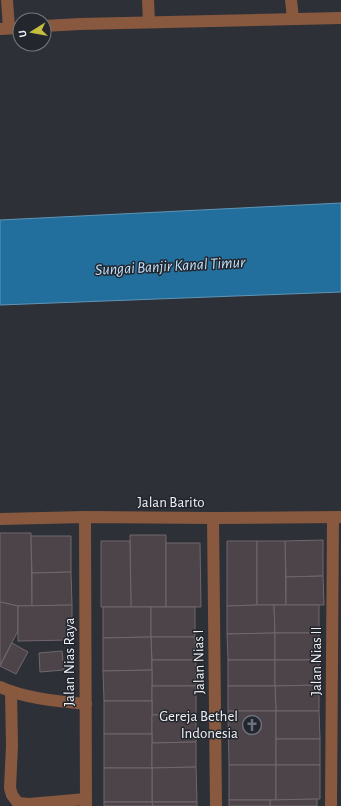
<svg xmlns="http://www.w3.org/2000/svg" width="341" height="806" font-family="'Alegreya Sans',sans-serif">
  <style>
    .water { fill: #226e9d; stroke: #5f95b7 }
    .building { fill: #4c4449; stroke: #70676d }
    .lines { fill: none; stroke-linecap: round; stroke-linejoin: round }
    .minor { stroke: #88593e; stroke-width: 12 }
    .labels { text-anchor: middle; dominant-baseline: central; stroke-width: 3; stroke-linejoin: round; paint-order: stroke }
    .street-label { font-size: 15px; fill: #eef0f5; stroke: #23262d }
    .poi-label { font-size: 15px; fill: #eef0f5; stroke: #23262d; text-anchor: end }
    .water-label { font-size: 16px; font-style: italic; fill: #bee2fe; stroke: #23262d }
  </style>
  <rect width="100%" height="100%" fill="#2d3037"/>
  <path class="water" d="M341,203V292L0,305V220Z"/>
  <g class="building">
    <path d="M0,533H31L32,606H18L0,602Z"/>
    <path d="M130,535H166V607H131Z"/>
    <path d="M31,536H71V572L32,573Z"/>
    <path d="M323,540V576L286,577L285,541Z"/>
    <path d="M101,541H130L131,607H101Z"/>
    <path d="M227,541H257V605L227,606Z"/>
    <path d="M257,541H285L286,605H257Z"/>
    <path d="M166,543H200L201,607H166Z"/>
    <path d="M71,572L72,605L32,606V573Z"/>
    <path d="M323,576L324,605H286V577Z"/>
    <path d="M0,602L18,606V631L0,665Z"/>
    <path d="M72,605V640L18,641V606Z"/>
    <path d="M257,605H274L275,633L227,634V606Z"/>
    <path d="M274,605H319V633H275Z"/>
    <path d="M103,607H151V637L103,638Z"/>
    <rect x="151" y="607" width="44" height="30"/>
    <path d="M275,633V660H228L227,634Z"/>
    <rect x="275" y="633" width="44" height="27"/>
    <path d="M151,637H195L196,660H152Z"/>
    <path d="M151,637L152,670L103,671V638Z"/>
    <path d="M12,643L28,652L16,674L0,666Z"/>
    <path d="M62,651L64,670L40,672L39,653Z"/>
    <rect x="152" y="660" width="44" height="26"/>
    <rect x="228" y="660" width="47" height="26"/>
    <path d="M275,660H319V685L275,686Z"/>
    <path d="M152,670V701H104L103,671Z"/>
    <path d="M319,685V711H276L275,686Z"/>
    <path d="M152,686H196V714L152,715Z"/>
    <path d="M228,686H275L276,711H228Z"/>
    <rect x="104" y="701" width="48" height="33"/>
    <path d="M228,711H276V765H229Z"/>
    <path d="M276,711H319L320,739H276Z"/>
    <path d="M196,714V742L152,743V715Z"/>
    <rect x="104" y="734" width="48" height="34"/>
    <rect x="276" y="739" width="44" height="26"/>
    <path d="M196,742V767L152,768V743Z"/>
    <rect x="229" y="765" width="47" height="35"/>
    <path d="M276,765H320V799L276,800Z"/>
    <path d="M196,767L197,802H152V768Z"/>
    <rect x="104" y="768" width="48" height="34"/>
    <path d="M317,799V806H270V800Z"/>
    <rect x="229" y="800" width="41" height="6"/>
    <path d="M104,802H152L153,806H104Z"/>
    <path d="M152,802H197V806H153Z"/>
  </g>
  <g class="lines">
    <g class="minor">
      <path d="M7,0L9,28"/>
      <path d="M148,0L149,22"/>
      <path d="M291,0L293,18"/>
      <path d="M44,26L80,24L341,18"/>
      <path d="M0,29L20,28"/>
      <path d="M85,517L86,806"/>
      <path d="M213,518L216,806"/>
      <path d="M0,519L85,517L213,518L341,517"/>
      <path d="M0,687C27,699 57,701 86,704"/>
      <path d="M11,691L12,746L10,788L12,795L18,803L29,804L86,799"/>
      <path d="M331,806L333,517"/>
    </g>
  </g>
  <defs>
    <symbol id="church-ring" viewBox="-11 -11 22 22"><circle r="9.5" fill="#23262d" stroke="#6b7280" stroke-width="1.5"/><path d="M-1.2-6h2.4v3.5h3.3v2.4h-3.3V6h-2.4V-.1h-3.3v-2.4h3.3Z" fill="#6b7280"/></symbol>
  </defs>
  <g fill-rule="evenodd">
    <use href="#church-ring" x="241" y="714" width="22" height="22"/>
  </g>
  <g class="labels">
    <g class="street-label">
      <text x="171" y="502">Jalan Barito</text>
      <text transform="translate(316 661) rotate(-90)">Jalan Nias II</text>
      <text transform="translate(69 662) rotate(-90)">Jalan Nias Raya</text>
      <text transform="translate(199 662) rotate(-91)">Jalan Nias I</text>
    </g>
    <g class="poi-label">
      <text x="238" y="716">Gereja Bethel<tspan x="238" dy="17">Indonesia</tspan></text>
    </g>
    <g class="water-label">
      <text transform="translate(170 266) rotate(-3)">Sungai Banjir Kanal Timur</text>
    </g>
  </g>
  <g transform="translate(32 32) rotate(259)"><circle r="19" fill="#23262d" stroke="#74777d"/>
  <path d="M0-3L7 15L0 10L-7 15Z" fill="#c4bd3e"/>
  <text y="-6" font-size="11" font-weight="bold" text-anchor="middle" fill="#eef0f5">U</text>
  </g>
</svg>
